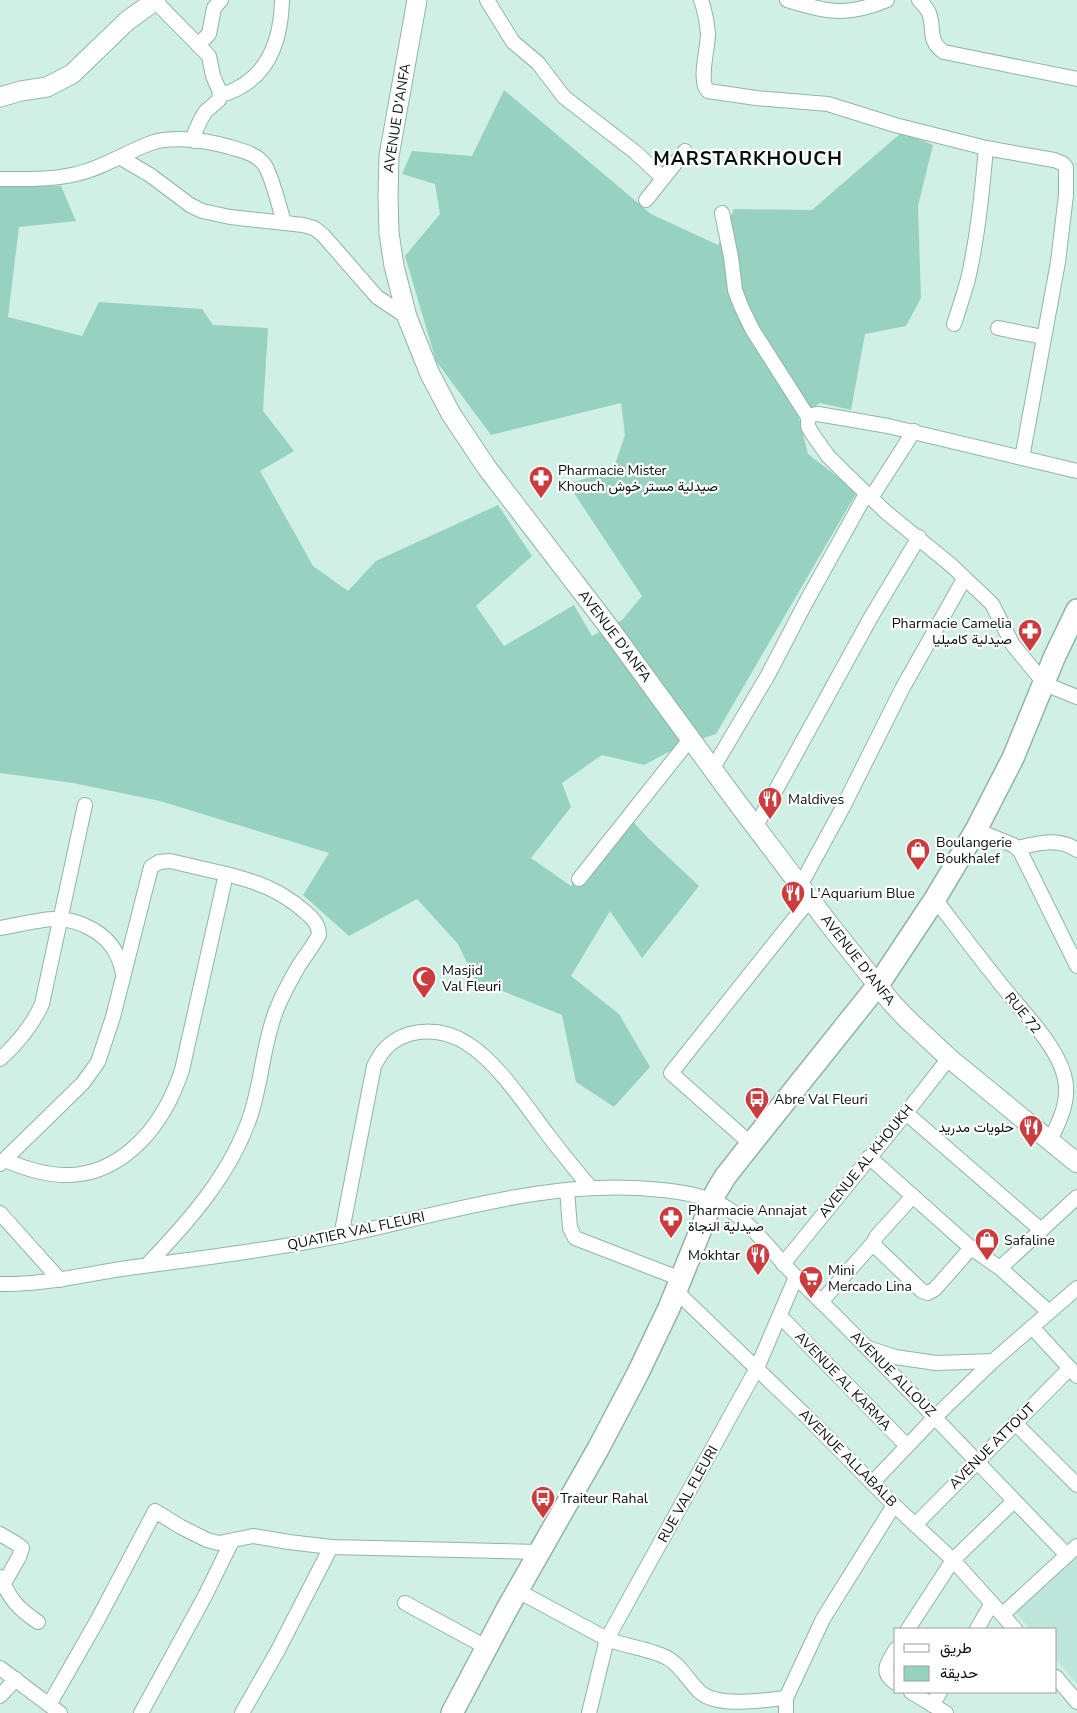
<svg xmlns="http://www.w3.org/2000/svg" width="1077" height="1713" font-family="'Nunito Sans',Vazirmatn,sans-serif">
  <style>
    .built { fill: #bee6da }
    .green { fill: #97d2c0 }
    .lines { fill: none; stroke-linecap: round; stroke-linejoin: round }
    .street-casing { stroke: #94b2a8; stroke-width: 16 }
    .secondary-casing { stroke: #94b2a8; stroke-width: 21 }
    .primary-casing { stroke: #94b2a8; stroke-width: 24 }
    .street { stroke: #fff; stroke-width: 14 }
    .secondary { stroke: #fff; stroke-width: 19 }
    .primary { stroke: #fff; stroke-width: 21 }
    .labels { text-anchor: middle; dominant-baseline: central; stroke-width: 4.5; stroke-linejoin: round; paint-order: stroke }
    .street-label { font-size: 14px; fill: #05100d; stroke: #fff }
    .poi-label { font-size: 14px; fill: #05100d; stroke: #fff; text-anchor: start }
    .district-label { font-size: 19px; font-weight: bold; letter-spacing: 1px; fill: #05100d; stroke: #fff }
  </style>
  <rect width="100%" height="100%" fill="#d0f0e6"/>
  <path class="built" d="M1077,1549V1684L1056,1659V1629H1030L1013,1609Z"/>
  <path class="green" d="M504,90L651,214L718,245L734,209L812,210L902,132L933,145L918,206L921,298L906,326L865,334L851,410L820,403L799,418L808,454L857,492L716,734L680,746L644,765L602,755L562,783L571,807L531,858L571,886L624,812L649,839L699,886L642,958L610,911L571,976L619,1014L650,1067L614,1107L576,1082L562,1015L475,980L458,944L417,899L349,936L303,895L329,853L160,801L73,783L0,773V186H61L76,221L19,227L8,317L82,336L99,302L202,309L213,325L268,328L263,411L294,451L260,471L313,566L348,591L376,561L498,505L532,556L476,606L504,646L574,605L592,636L622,620L642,596L568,484L613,470L625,435L621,403L491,435L436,361L405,256L440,214L435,184L402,174L412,151L472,156Z"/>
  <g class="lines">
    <defs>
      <g id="street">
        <path d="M487,0L513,42L538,63L564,97L635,152L663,178"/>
        <path d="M701,0C705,11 707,23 708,34C708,48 698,82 708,91L756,98L828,104L895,125L986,148L1054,160L1062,163L1066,167V195L1058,262L1022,458"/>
        <path d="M787,0C827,12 846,17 887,0"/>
        <path d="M919,0C923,4 927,8 929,13C935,29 927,41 944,52L1077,79"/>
        <path d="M155,1L209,56L213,76L220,92L219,100L206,111L201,119L195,132L194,141"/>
        <path d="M198,45L209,34L214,8L221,0"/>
        <path d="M221,95C266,82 281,44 282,0"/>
        <path d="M121,158L150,175L190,205L202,211L230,217L303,225L314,228L323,235L377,297L407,317"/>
        <path d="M0,179C25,179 52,180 76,174C104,168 127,151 154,142C177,136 208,141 230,147C242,151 255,153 264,164C272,175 279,207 284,222"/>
        <path d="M646,200L685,151"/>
        <path d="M722,213L731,257L735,290L741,306L752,329L808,417"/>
        <path d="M954,324C959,309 964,294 968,279C978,236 982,192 986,148"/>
        <path d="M998,328L1043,337"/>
        <path d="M1077,471L888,426L818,414L812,415L808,417V426L811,432L828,456L846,474L887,513L951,565L992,604L1013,645L1045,684L1077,697"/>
        <path d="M871,498L914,431"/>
        <path d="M713,768L768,675L806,602L866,494"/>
        <path d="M756,826L871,617L919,537"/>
        <path d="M976,830L1013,845L1020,851L1077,966"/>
        <path d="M1017,848C1038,843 1059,837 1077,850"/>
        <path d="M579,879L691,738"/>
        <path d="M800,886L843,807L902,689L964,579"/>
        <path d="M935,899C955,925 975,952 996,978C1016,1005 1056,1043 1064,1075C1071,1099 1060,1120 1050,1141"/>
        <path d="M0,928C18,925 36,920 53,919C78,918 107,933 117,955C120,961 122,968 123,974"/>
        <path d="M0,1059C18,1043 32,1026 42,1004L85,805"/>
        <path d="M906,1113L1041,1230"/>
        <path d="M751,1144L671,1073L810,899"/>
        <path d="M869,1157L971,1248L1000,1268L1049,1312"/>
        <path d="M0,1164L83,1083L98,1062L113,1017L151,867L159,862L170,861L226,874L182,1070C173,1097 160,1122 140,1142C99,1183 55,1182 5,1160"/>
        <path d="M567,1190L570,1228L575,1238L681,1279"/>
        <path d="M913,1196L876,1237L874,1242L877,1248L922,1291L928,1293L935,1289L971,1248"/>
        <path d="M0,1213L60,1280"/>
        <path d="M341,1236L374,1066C378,1059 381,1052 387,1047C409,1026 444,1028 468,1044C498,1063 526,1106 548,1135C562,1153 576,1171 591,1188"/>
        <path d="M783,1264L906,1113L949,1058"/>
        <path d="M147,1265C189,1221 232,1173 251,1114C262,1080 263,1044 276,1011C282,995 290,981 298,967C305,956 313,946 319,935C319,923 311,917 303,910C278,889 257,882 226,874"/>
        <path d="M1000,1268L1077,1197"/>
        <path d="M0,1284C44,1285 85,1274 128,1268C195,1259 263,1251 329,1238C439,1216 549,1177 662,1190C684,1192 708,1196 727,1208C753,1224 778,1260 801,1282C892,1370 978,1464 1067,1555"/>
        <path d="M676,1291L806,1416L894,1505L953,1560L1015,1629"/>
        <path d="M821,1302L874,1242"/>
        <path d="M780,1316L907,1446"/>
        <path d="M1032,1327L1077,1376"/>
        <path d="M871,1349L895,1357L936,1363L993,1361L1077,1288"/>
        <path d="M1015,1423L1077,1485"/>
        <path d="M872,1483L935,1417L993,1361"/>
        <path d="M915,1525L1070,1368"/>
        <path d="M0,1534L17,1544L22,1548L19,1557L3,1585"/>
        <path d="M0,1577C10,1599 18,1609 38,1622"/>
        <path d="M518,1591L607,1639C626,1647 653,1649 669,1659C682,1667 689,1682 700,1692C718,1708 763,1700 786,1698"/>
        <path d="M405,1603L486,1647"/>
        <path d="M1003,1614L1077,1546"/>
        <path d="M908,1629L953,1560L1014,1501"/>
        <path d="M977,1629L992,1603"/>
        <path d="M896,1649C888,1662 879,1672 896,1683"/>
        <path d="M0,1668L60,1713"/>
        <path d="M1056,1677L1077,1702"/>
        <path d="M911,1692L946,1713"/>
        <path d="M0,1696L16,1679"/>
        <path d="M49,1705L97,1621L155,1511L181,1527L207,1540L219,1543L253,1536L289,1542L331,1547L540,1552"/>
        <path d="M932,1705L940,1692"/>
        <path d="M141,1713L205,1596L232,1541"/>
        <path d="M242,1713L277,1652L331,1547"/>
        <path d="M589,1713L607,1639L757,1368L796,1277"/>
        <path d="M786,1713V1698L823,1619L894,1505"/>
      </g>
      <g id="secondary">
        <path d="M417,0L389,156L388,197L389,233L394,266L407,317L430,374L451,414L487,468L608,626L733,797L829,924L891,1002L906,1018L949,1058L1077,1163"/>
        <path d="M0,97L21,91L47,87L72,74L127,21L156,0"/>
      </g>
      <path id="primary" d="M452,1713L507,1609L598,1449L638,1373L669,1308L716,1192L725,1177L751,1144L878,985L935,899L976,830L1013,758L1054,658L1077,610"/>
    </defs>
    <use href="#street" class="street-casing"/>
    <use href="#secondary" class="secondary-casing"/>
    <use href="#primary" class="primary-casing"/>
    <use href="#street" class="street"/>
    <use href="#secondary" class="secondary"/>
    <use href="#primary" class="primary"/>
  </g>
  <defs>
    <symbol id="pharmacy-pin" viewBox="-11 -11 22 30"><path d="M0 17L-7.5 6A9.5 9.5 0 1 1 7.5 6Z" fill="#cb3c3f" stroke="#fff"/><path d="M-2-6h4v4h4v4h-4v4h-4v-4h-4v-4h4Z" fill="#fff"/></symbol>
    <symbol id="restaurant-pin" viewBox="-11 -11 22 30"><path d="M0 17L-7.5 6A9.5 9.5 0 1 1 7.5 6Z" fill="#cb3c3f" stroke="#fff"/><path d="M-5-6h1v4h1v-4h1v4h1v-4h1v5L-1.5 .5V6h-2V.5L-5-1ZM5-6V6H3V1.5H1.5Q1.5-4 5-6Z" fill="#fff"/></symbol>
    <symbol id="shop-pin" viewBox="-11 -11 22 30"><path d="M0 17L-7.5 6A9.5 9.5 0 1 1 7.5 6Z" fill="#cb3c3f" stroke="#fff"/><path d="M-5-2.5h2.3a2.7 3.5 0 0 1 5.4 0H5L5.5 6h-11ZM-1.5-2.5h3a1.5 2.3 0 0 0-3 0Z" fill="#fff"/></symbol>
    <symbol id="mosque-pin" viewBox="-11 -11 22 30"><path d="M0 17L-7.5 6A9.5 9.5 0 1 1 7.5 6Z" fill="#cb3c3f" stroke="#fff"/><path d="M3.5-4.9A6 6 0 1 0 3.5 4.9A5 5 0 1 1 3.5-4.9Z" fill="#fff"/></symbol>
    <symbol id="bus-pin" viewBox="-11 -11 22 30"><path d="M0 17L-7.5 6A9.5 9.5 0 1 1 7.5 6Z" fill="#cb3c3f" stroke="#fff"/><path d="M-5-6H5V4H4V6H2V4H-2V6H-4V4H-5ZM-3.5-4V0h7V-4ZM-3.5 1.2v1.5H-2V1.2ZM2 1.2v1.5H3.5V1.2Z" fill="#fff"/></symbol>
    <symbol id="supermarket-pin" viewBox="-11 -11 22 30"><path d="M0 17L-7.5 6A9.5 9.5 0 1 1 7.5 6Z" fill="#cb3c3f" stroke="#fff"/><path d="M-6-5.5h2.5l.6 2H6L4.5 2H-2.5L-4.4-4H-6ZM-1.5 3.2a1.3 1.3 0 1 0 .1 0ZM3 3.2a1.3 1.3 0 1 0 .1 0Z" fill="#fff"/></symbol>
  </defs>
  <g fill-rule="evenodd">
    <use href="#pharmacy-pin" x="527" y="464" width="28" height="38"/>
    <use href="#pharmacy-pin" x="1016" y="617" width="28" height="38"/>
    <use href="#restaurant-pin" x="756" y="785" width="28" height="38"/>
    <use href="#shop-pin" x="904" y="836" width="28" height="38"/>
    <use href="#restaurant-pin" x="779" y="879" width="28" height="38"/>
    <use href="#mosque-pin" x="410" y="964" width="28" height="38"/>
    <use href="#bus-pin" x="743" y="1085" width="28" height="38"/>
    <use href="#restaurant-pin" x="1017" y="1113" width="28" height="38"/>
    <use href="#pharmacy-pin" x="657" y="1204" width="28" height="38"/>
    <use href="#shop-pin" x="973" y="1226" width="28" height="38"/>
    <use href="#restaurant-pin" x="744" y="1241" width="28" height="38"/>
    <use href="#supermarket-pin" x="797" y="1264" width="28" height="38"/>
    <use href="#bus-pin" x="529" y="1484" width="28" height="38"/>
  </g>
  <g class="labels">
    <g class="street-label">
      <text transform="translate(397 118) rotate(-81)">AVENUE D'ANFA</text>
      <text transform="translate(615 636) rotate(53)">AVENUE D'ANFA</text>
      <text transform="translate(858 960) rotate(52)">AVENUE D'ANFA</text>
      <text transform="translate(1023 1013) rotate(51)">RUE 72</text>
      <text transform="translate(866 1161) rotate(-51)">AVENUE AL KHOUKH</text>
      <text transform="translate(356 1231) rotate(-12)">QUATIER VAL FLEURI</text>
      <text transform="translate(893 1374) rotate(45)">AVENUE ALLOUZ</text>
      <text transform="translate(843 1381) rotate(46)">AVENUE AL KARMA</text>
      <text transform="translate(992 1446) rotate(-45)">AVENUE ATTOUT</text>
      <text transform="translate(848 1458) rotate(45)">AVENUE ALLABALB</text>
      <text transform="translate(688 1494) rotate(-61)">RUE VAL FLEURI</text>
    </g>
    <g class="poi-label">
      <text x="558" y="470">Pharmacie Mister<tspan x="558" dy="16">Khouch صيدلية مستر خوش</tspan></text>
      <text x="1012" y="623" text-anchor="end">Pharmacie Camelia<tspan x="1012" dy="16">صيدلية كاميليا</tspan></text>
      <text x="788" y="799">Maldives</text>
      <text x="936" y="842">Boulangerie<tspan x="936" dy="16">Boukhalef</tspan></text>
      <text x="810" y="893">L'Aquarium Blue</text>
      <text x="442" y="970">Masjid<tspan x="442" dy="16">Val Fleuri</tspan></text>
      <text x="774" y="1099">Abre Val Fleuri</text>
      <text x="1014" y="1127" text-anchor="end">حلويات مدريد</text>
      <text x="688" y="1210">Pharmacie Annajat<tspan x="688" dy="16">صيدلية النجاة</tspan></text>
      <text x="1004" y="1240">Safaline</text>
      <text x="740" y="1255" text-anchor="end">Mokhtar</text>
      <text x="828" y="1270">Mini<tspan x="828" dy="16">Mercado Lina</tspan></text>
      <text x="560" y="1498">Traiteur Rahal</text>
    </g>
    <g class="district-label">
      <text x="748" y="159">MARSTARKHOUCH</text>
    </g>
  </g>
  <rect x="894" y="1628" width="162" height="65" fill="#ffffff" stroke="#9b9f9e"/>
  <rect x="904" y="1644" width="25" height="8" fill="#ffffff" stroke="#9b9f9e"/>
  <text x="940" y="1653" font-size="15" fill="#05100d">طريق</text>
  <rect x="904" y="1666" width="25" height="15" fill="#97d2c0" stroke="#9b9f9e"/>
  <text x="940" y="1678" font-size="15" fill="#05100d">حديقة</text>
</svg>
